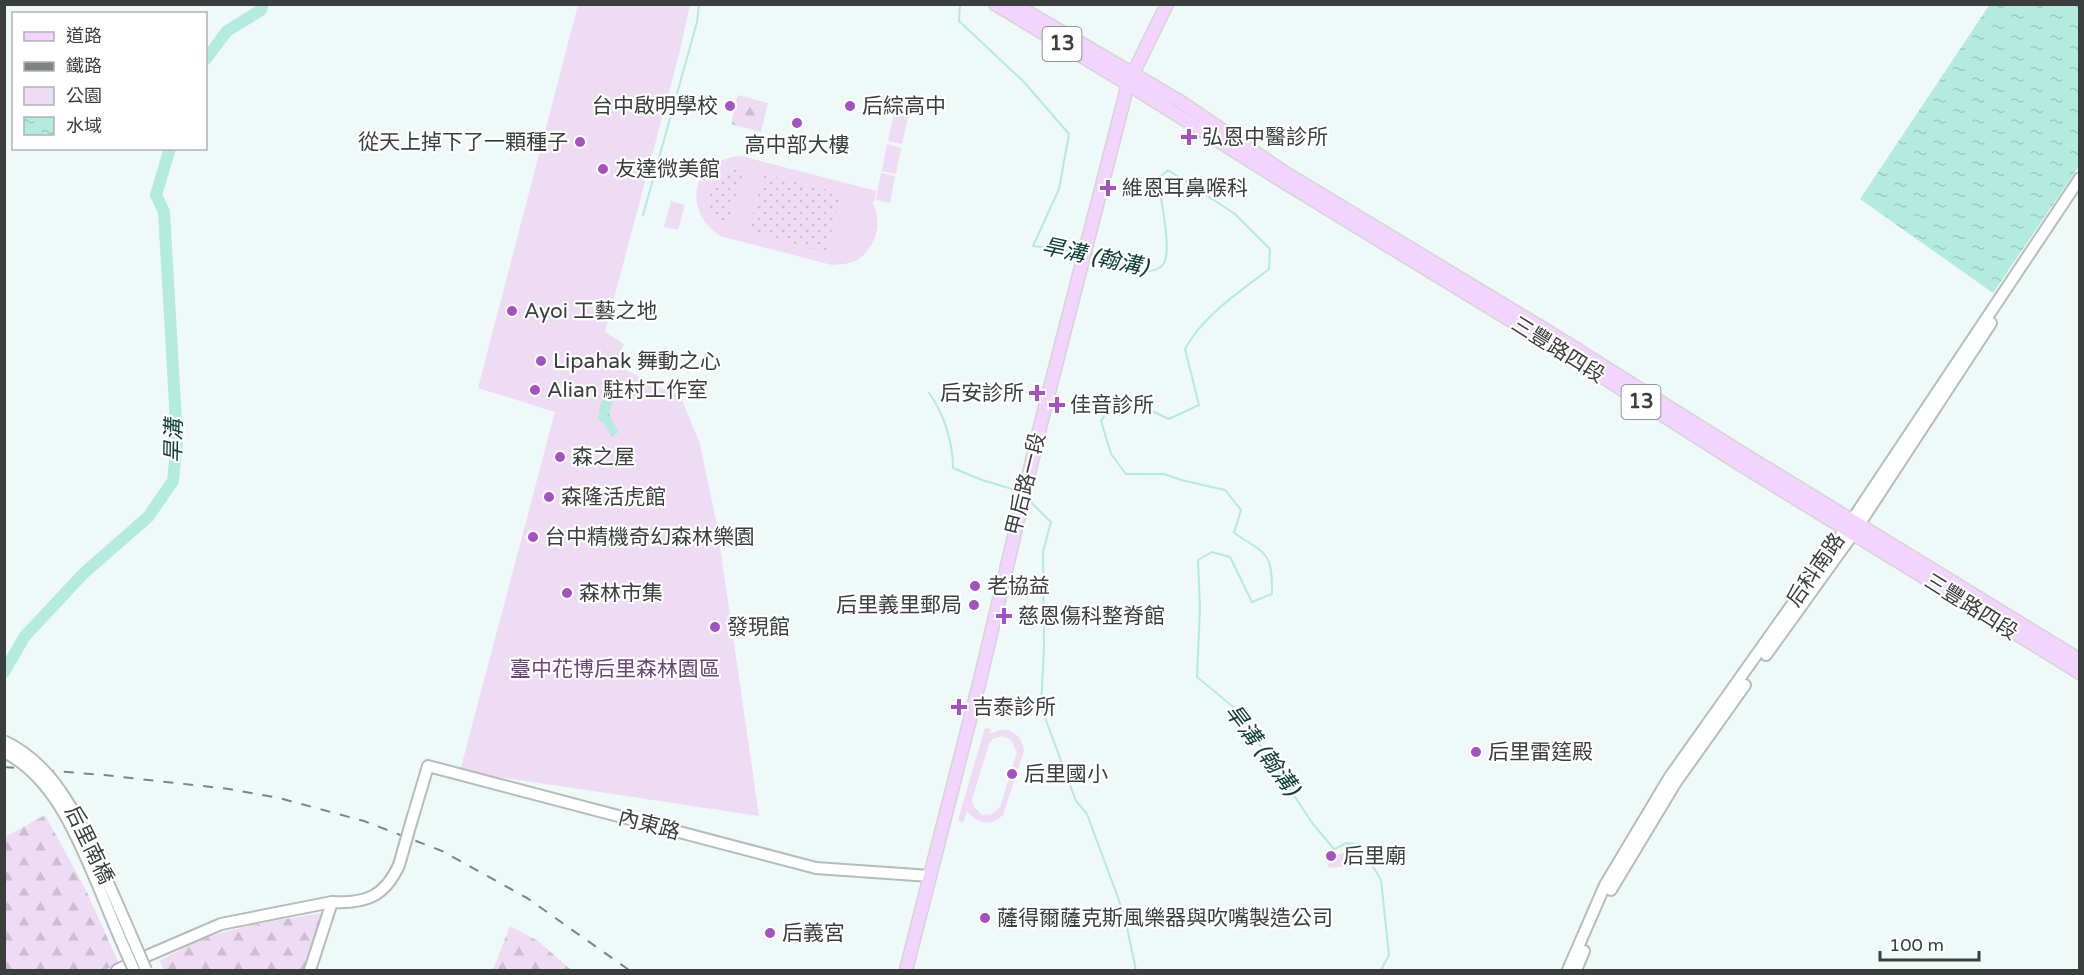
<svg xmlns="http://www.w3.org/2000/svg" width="2084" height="975" font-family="'Varela Round','Noto Sans TC',sans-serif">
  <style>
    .grass { fill: url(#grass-dots) }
    .forest { fill: url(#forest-firs) }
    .green { fill: #eddcf4; fill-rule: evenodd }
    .water { fill: url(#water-ripples) }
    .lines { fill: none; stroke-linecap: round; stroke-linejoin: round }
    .stream { stroke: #b3ebde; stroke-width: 2 }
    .river { stroke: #b3ebde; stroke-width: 12 }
    .minor-casing { stroke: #b3bdba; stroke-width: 14 }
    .major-casing { stroke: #d4d5d4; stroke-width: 15 }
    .minor { stroke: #fff; stroke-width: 10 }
    .major { stroke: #f3d4fe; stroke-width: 12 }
    .rail { stroke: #7e8483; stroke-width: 2; stroke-dasharray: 10 10; stroke-linecap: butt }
    .minor-bridge-casing { stroke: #b3bdba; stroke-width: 14; stroke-linecap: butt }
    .minor-bridge { stroke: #fff; stroke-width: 10 }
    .poi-dot { fill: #a452c1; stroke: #fff; stroke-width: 2 }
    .labels { text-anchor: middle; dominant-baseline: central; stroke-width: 4.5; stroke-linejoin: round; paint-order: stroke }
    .shield { fill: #fff; stroke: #757877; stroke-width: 1.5 }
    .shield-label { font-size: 20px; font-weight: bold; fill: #3a3e3d }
    .poi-label { font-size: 21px; fill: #3a3e3d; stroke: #fff; text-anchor: start }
    .street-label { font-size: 21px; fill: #3a3e3d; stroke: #fff }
    .park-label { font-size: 21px; fill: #6a4577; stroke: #fff }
    .water-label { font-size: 22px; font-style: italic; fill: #0e4037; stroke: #fff }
  </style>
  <defs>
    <pattern id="grass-dots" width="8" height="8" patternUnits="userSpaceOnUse" patternTransform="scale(1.5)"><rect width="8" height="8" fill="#eddcf4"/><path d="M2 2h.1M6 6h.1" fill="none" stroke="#ccbed2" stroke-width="1.8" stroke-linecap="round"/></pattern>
    <pattern id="forest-firs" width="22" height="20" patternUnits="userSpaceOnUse" patternTransform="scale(1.5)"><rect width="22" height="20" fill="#eddcf4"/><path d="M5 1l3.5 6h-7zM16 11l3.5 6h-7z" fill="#ccbed2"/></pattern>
    <pattern id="water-ripples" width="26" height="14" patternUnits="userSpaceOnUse" patternTransform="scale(1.5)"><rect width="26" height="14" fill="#b3ebde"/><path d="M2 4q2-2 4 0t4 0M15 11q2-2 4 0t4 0" fill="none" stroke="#9bcbbf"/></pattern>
  </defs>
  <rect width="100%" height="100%" fill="#eff9f7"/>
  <g class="grass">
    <path d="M737,168L745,169L728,226C697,213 705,174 737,168Z"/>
    <path d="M764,174L842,193L826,253L748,231Z"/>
  </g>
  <g class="forest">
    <path d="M738,95L768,103L761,132L731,124Z"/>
    <path d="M45,815L86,890L119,964L104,970H5V837Z"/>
    <path d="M322,913L304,970H164L160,961C171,955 182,948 193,943C234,926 279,920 322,913Z"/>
    <path d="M510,926L538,941L571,970H493Z"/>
  </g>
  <g class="green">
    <path d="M578,5H690L679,54L605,332L624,344L615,364L660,388L680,395L700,444L717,526L759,816L460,771L555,412L478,388Z"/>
    <path d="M894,114L908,117L902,144L888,141Z"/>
    <path d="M887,144L901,148L896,174L882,171Z"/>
    <path d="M741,156L877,191L874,202H872C883,220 877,245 860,258C852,264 842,264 832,265L720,236C680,209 693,159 741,156ZM737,168L744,169L728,226C697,213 705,174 737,168ZM764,174L842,193L826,252L748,231Z"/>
    <path d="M881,173L895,176L890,203L876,200Z"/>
    <path d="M671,201L685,205L678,230L664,227Z"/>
    <path d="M985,728L991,729L990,734L1000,730H1009L1020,738L1023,746L1024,751L1003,815C991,827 977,824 967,811L963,823L958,820ZM1002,736L1011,740L1017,752L1000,807L992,814L982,815L974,807L972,800L989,744L993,739Z"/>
    <path d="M1352,848L1360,850L1368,864L1328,868L1327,857L1331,855H1338Z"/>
  </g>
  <g class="water">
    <path d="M1990,4L2080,5L2079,166L1993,293L1860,199Z"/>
    <path d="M607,391L613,394L615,399C605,413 611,420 619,432L612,436L603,422L598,420L600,405Z"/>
  </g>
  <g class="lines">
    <g class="stream">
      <path d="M960,4L959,21L1024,82L1069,134L1059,189L1033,246L1081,252"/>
      <path d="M643,215L697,22L699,4"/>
      <path d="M1090,253L1128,261L1144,272C1151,271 1160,270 1164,263C1172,249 1160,196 1158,179L1168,170L1235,214L1270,249L1269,269C1240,292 1203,315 1185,349L1199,405L1169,419L1133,402L1110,407L1101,421L1111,454L1126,474H1164L1181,480L1225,490L1241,510L1234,533C1268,555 1272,552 1272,594L1252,602L1230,557L1212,552L1198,560L1200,608L1197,677L1237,710L1313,824L1334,849L1347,843L1360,845L1381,880L1389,955L1381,970"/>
      <path d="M929,393C944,413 953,443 953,468L982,480L1019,491"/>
      <path d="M1028,499L1051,522L1043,552L1044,647L1041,707L1076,801L1087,814L1124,914L1136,970"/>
    </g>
    <g class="river">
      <path d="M206,59L227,31L261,10L263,4"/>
      <path d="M4,672L25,636L84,573L148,517L173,481L177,439L164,212L156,195L170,148"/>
    </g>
    <defs>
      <g id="minor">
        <path d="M1766,655L1853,534L1991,323"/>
        <path d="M411,823L428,766L816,868L930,876"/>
        <path d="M1611,890L1676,782L1745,685"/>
        <path d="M117,970L142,958L221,924L332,902C366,904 385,896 399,865"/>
        <path d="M310,970L332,902"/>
        <path d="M1568,970L1605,885L1669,778L1852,520L2080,178"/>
        <path d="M1576,970L1584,951"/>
      </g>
      <g id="major">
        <path d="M995,4L1128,84L1282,181L1587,367L1741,465L2080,673"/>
        <path d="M1014,4L1181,102L1287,174L1544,329L1747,456L2080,660"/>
        <path d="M906,970L979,684L1041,423L1128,84L1167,4"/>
      </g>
    </defs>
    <use href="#minor" class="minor-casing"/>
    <use href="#major" class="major-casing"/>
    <use href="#minor" class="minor"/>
    <use href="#major" class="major"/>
    <path class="rail" d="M4,767L104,775L229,789L279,798L364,821L442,851L527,898L629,970"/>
    <defs>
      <g id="minor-bridge">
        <path d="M4,741C55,765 77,817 100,865C116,900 131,935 146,970"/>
        <path d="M4,752C55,777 79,841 100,890C111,917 122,944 134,970"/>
        <path d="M399,865L411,823"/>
      </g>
    </defs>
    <use href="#minor-bridge" class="minor-bridge-casing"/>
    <use href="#minor-bridge" class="minor-bridge"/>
  </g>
  <g class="poi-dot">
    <circle cx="730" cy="106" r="6"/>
    <circle cx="850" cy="106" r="6"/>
    <circle cx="797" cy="123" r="6"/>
    <path d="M1186 128h6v6h6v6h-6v6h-6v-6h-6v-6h6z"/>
    <circle cx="580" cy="142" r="6"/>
    <circle cx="603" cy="169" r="6"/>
    <path d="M1105 179h6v6h6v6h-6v6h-6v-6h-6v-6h6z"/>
    <circle cx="512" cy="311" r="6"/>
    <circle cx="541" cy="361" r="6"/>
    <circle cx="535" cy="390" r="6"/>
    <path d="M1034 384h6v6h6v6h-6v6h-6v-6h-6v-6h6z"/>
    <path d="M1054 396h6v6h6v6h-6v6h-6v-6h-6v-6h6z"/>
    <circle cx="560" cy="457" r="6"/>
    <circle cx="549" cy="497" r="6"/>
    <circle cx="533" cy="537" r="6"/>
    <circle cx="975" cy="586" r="6"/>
    <circle cx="567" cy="593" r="6"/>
    <circle cx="974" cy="605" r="6"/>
    <path d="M1001 607h6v6h6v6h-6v6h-6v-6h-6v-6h6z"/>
    <circle cx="715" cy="627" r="6"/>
    <path d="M956 698h6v6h6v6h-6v6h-6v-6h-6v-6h6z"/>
    <circle cx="1476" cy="752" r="6"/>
    <circle cx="1012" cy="774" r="6"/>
    <circle cx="1331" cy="856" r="6"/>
    <circle cx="985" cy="918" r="6"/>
    <circle cx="770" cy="933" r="6"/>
  </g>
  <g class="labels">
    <g class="shield">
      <rect x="1042.5" y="27" width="39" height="34" rx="4.5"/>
      <rect x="1621.5" y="385" width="39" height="34" rx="4.5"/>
    </g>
    <g class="shield-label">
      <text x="1062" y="44">13</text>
      <text x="1641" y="402">13</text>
    </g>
    <g class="poi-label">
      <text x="718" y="106" text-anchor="end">台中啟明學校</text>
      <text x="862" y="106">后綜高中</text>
      <text x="1202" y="137">弘恩中醫診所</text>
      <text x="568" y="142" text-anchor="end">從天上掉下了一顆種子</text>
      <text x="797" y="145" text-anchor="middle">高中部大樓</text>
      <text x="615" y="169">友達微美館</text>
      <text x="1122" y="188">維恩耳鼻喉科</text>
      <text x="524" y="311">Ayoi 工藝之地</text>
      <text x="553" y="361">Lipahak 舞動之心</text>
      <text x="547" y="390">Alian 駐村工作室</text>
      <text x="1024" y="393" text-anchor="end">后安診所</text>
      <text x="1070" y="405">佳音診所</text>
      <text x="572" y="457">森之屋</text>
      <text x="561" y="497">森隆活虎館</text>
      <text x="545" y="537">台中精機奇幻森林樂園</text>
      <text x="987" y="586">老協益</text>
      <text x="579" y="593">森林市集</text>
      <text x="962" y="605" text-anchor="end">后里義里郵局</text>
      <text x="1018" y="616">慈恩傷科整脊館</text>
      <text x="727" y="627">發現館</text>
      <text x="972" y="707">吉泰診所</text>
      <text x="1488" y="752">后里雷筳殿</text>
      <text x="1024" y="774">后里國小</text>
      <text x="1343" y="856">后里廟</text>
      <text x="997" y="918">薩得爾薩克斯風樂器與吹嘴製造公司</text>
      <text x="782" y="933">后義宮</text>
    </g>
    <g class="street-label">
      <text transform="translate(1558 350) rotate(32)">三豐路四段</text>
      <text transform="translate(1026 484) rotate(-76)">甲后路一段</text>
      <text transform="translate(1816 570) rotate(-55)">后科南路</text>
      <text transform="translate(1971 607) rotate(32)">三豐路四段</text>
      <text transform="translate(649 825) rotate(15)">內東路</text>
      <text transform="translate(89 845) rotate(64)">后里南橋</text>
    </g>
    <g class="park-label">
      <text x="615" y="669">臺中花博后里森林園區</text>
    </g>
    <g class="water-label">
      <text transform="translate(1095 257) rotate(12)">旱溝 (翰溝)</text>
      <text transform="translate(174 441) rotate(-89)">旱溝</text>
      <text transform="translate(1262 750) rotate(53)">旱溝 (翰溝)</text>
    </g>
  </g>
  <rect width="2084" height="975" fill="none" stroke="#3a3e3d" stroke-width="12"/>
  <rect x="12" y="12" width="195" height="138" fill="#ffffff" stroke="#b0b2b1" stroke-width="1.5"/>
  <rect x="24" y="32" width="30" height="9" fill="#f3d4fe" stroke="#b0b2b1" stroke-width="1.5"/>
  <text x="66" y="42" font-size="18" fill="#3a3e3d">道路</text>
  <rect x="24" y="62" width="30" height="9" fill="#7e8483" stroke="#b0b2b1" stroke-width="1.5"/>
  <text x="66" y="72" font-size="18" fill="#3a3e3d">鐵路</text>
  <rect x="24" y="87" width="30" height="18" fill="#eddcf4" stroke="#b0b2b1" stroke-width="1.5"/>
  <text x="66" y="102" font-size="18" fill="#3a3e3d">公園</text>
  <rect x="24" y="117" width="30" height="18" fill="url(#water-ripples)" stroke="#b0b2b1" stroke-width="1.5"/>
  <text x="66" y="132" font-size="18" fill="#3a3e3d">水域</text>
  <path d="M1880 951v9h99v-9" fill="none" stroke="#3a3e3d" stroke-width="3"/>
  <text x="1889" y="951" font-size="18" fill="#3a3e3d" stroke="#ffffff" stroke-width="4.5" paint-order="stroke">100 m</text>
</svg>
